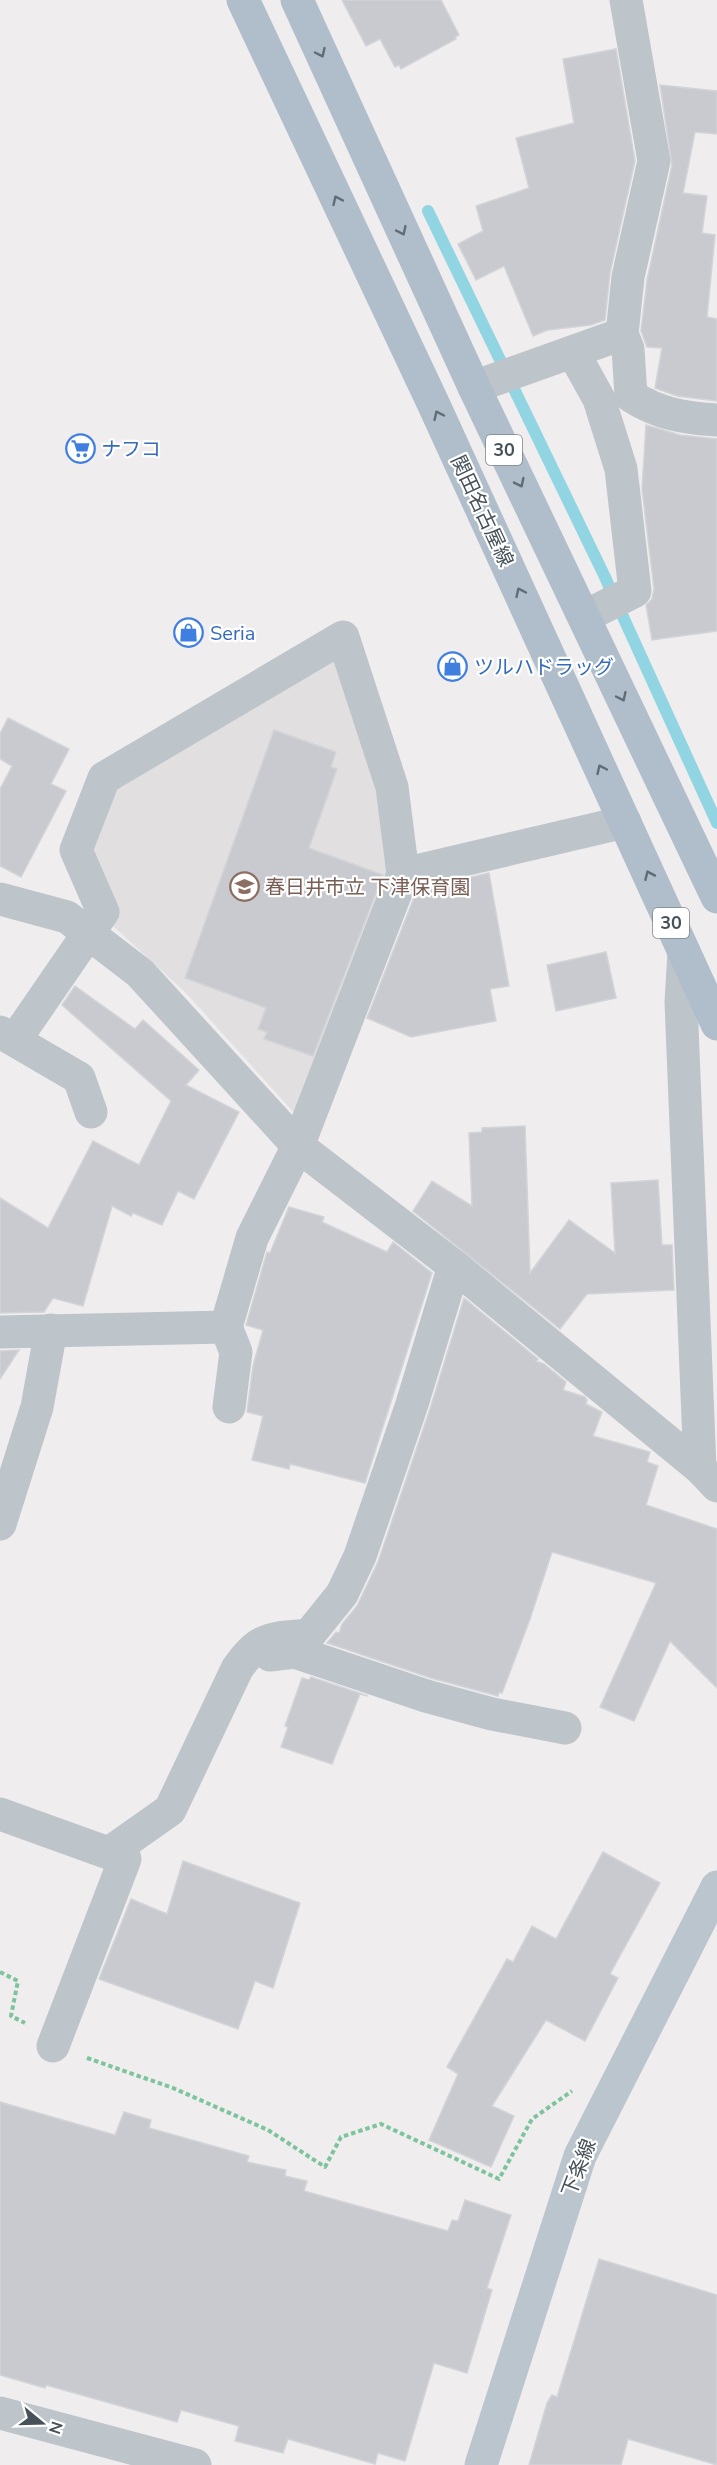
<svg xmlns="http://www.w3.org/2000/svg" width="717" height="2465" font-family="'Nunito Sans','Noto Sans JP',sans-serif">
  <style>
    .education { fill: #e1dfdf }
    .lines { fill: none; stroke-linecap: round; stroke-linejoin: round }
    .stream { stroke: #91d5e3; stroke-width: 12 }
    .building { fill: #c8cad0; stroke: #d2d4d8; stroke-width: 1.5 }
    .path { stroke: #7bc49d; stroke-width: 4; stroke-dasharray: 4.5 3; stroke-linecap: butt }
    .street { stroke: #bdc5cb; stroke-width: 33 }
    .secondary { stroke: #bbc5ce; stroke-width: 33 }
    .primary { stroke: #afbeca; stroke-width: 33 }
    .oneway { stroke: #616c75 }
    .labels { text-anchor: middle; dominant-baseline: central; stroke-width: 4.5; stroke-linejoin: round; paint-order: stroke }
    .shield { fill: #fff; stroke: #7e858b; stroke-width: 1.5 }
    .shield-label { font-size: 18px; font-weight: bold; fill: #475159 }
    .shop-label { font-size: 20px; fill: #366cbe; stroke: #fff; text-anchor: start }
    .street-label { font-size: 20px; fill: #475159; stroke: #fff }
    .education-label { font-size: 20px; fill: #785e54; stroke: #fff; text-anchor: start }
  </style>
  <rect width="100%" height="100%" fill="#f0edee"/>
  <path class="education" d="M340,643L397,864L297,1116L187,994L111,924L81,849L110,783Z"/>
  <g class="lines">
    <path class="stream" d="M428,211L604,575L717,823"/>
  </g>
  <g class="building">
    <path d="M342,0H441L459,35L455,37L456,39L401,69L399,65L395,67L380,39L366,46Z"/>
    <path d="M616,49L635,161L610,273L605,320L591,325L548,330L533,336L504,266L476,280L458,244L483,231L476,206L529,188L516,138L574,123L563,59Z"/>
    <path d="M660,85L717,91V134L695,132L683,193L707,196L702,233L715,235L707,317L717,319V401L677,396L655,388L662,348L647,347L641,331L647,280L672,165Z"/>
    <path d="M646,425L680,435L717,439V631L652,640L646,605L652,599L654,589L642,489Z"/>
    <path d="M8,718L69,749L51,784L66,791L21,877L0,866V789L12,766L0,759V734Z"/>
    <path d="M274,730L336,752L331,767L337,769L309,848L383,875L313,1056L264,1039L267,1032L258,1029L266,1008L185,978Z"/>
    <path d="M489,873L509,986L490,989L496,1021L411,1037L367,1018L417,890Z"/>
    <path d="M606,952L616,998L556,1011L547,965Z"/>
    <path d="M75,986L135,1029L143,1020L199,1070L186,1085L239,1112L194,1199L178,1191L162,1225L133,1213L131,1216L112,1206L83,1306L53,1298L44,1312L0,1313V1198L48,1228L93,1141L139,1165L171,1101L62,1005Z"/>
    <path d="M525,1126L530,1273L569,1220L615,1253L611,1183L658,1180L662,1245H672L674,1290L587,1294L560,1329L413,1211L432,1181L472,1206L469,1133L482,1132V1128Z"/>
    <path d="M289,1207L324,1217L322,1222L387,1252L393,1242L432,1273L365,1483L290,1464L289,1469L252,1460L263,1416L247,1412L253,1366L263,1330L246,1325L267,1252L270,1253Z"/>
    <path d="M464,1298L538,1359L536,1361L544,1364L566,1382L563,1390L585,1397L587,1400L586,1404L602,1412L593,1436L650,1452L647,1462L658,1466L646,1505L717,1529V1688L670,1641L634,1721L600,1707L656,1583L552,1552L530,1619L502,1693L499,1692L498,1696L431,1678L327,1643L336,1632L339,1633L342,1624L357,1606L378,1562L430,1409Z"/>
    <path d="M19,1350L0,1379V1351Z"/>
    <path d="M311,1677L368,1696L360,1694L332,1764L281,1747L288,1727L285,1726L302,1678L309,1680Z"/>
    <path d="M603,1852L660,1883L610,1974L618,1978L585,2041L546,2020L492,2106L514,2116L491,2167L429,2140L458,2074L447,2067L507,1959L513,1962L532,1926L556,1939Z"/>
    <path d="M183,1861L300,1903L273,1988L255,1981L238,2029L99,1979L131,1899L167,1914Z"/>
    <path d="M0,2102L115,2135L124,2112L151,2120L149,2128L249,2156L247,2162L286,2170L285,2176L307,2181L304,2191L448,2231L452,2220L458,2221L465,2200L511,2215L487,2288L492,2290L467,2373L434,2363L405,2461L378,2453L375,2464L288,2439L283,2453L235,2441L239,2426L181,2410L177,2422L46,2385L45,2388L0,2375Z"/>
    <path d="M599,2259L717,2295V2465L628,2439L621,2465H529L547,2403L552,2395L557,2397Z"/>
  </g>
  <g class="lines">
    <g class="path">
      <path d="M0,1972L18,1981L11,2016L25,2023"/>
      <path d="M87,2058L173,2088L268,2130L325,2167L341,2137L381,2124L499,2179L532,2119L572,2091"/>
    </g>
    <g class="street">
      <path d="M626,0L654,161L628,277L622,334L628,349L631,396C659,414 684,418 717,420"/>
      <path d="M573,352L599,399L621,469L635,591L584,617"/>
      <path d="M474,387L622,334"/>
      <path d="M403,874L625,822"/>
      <path d="M0,899L67,917L140,973L298,1146L454,1266L700,1468L717,1486"/>
      <path d="M684,952L681,1002L700,1468"/>
      <path d="M0,1032L79,1078L91,1112"/>
      <path d="M15,1040L103,912L76,850L104,778L343,637L392,787L403,874L298,1146L252,1238L226,1327L236,1352L229,1407"/>
      <path d="M0,1332L226,1327"/>
      <path d="M0,1524L37,1407L51,1330"/>
      <path d="M270,1655L295,1652L426,1696L492,1714L565,1728"/>
      <path d="M0,1814L125,1859L53,2046"/>
      <path d="M109,1853L170,1810L237,1669C260,1635 271,1639 309,1635L342,1594L360,1556L412,1404L454,1266"/>
      <path d="M0,2413L195,2465"/>
    </g>
    <path class="secondary" d="M481,2465L580,2156L717,1887"/>
    <g class="primary">
      <path d="M243,0L433,403L717,1024"/>
      <path d="M297,0L474,387L717,897"/>
    </g>
  </g>
  <defs><path id="oneway-chevron" d="M-2-3.5L2.5 0L-2 3.5" fill="none" stroke-width="1.6" stroke-linecap="round" stroke-linejoin="round" transform="scale(1.5)"/></defs>
  <g class="oneway">
    <use href="#oneway-chevron" transform="translate(321 53) rotate(65)"/>
    <use href="#oneway-chevron" transform="translate(337 200) rotate(-115)"/>
    <use href="#oneway-chevron" transform="translate(402 231) rotate(65)"/>
    <use href="#oneway-chevron" transform="translate(438 415) rotate(-115)"/>
    <use href="#oneway-chevron" transform="translate(520 483) rotate(64)"/>
    <use href="#oneway-chevron" transform="translate(520 592) rotate(-115)"/>
    <use href="#oneway-chevron" transform="translate(622 697) rotate(65)"/>
    <use href="#oneway-chevron" transform="translate(601 769) rotate(-115)"/>
    <use href="#oneway-chevron" transform="translate(649 875) rotate(-114)"/>
  </g>
  <defs>
    <symbol id="supermarket-ring" viewBox="-11 -11 22 22"><circle r="9.5" fill="#fff" stroke="#3f7fe0" stroke-width="1.5"/><path d="M-6-5.5h2.5l.6 2H6L4.5 2H-2.5L-4.4-4H-6ZM-1.5 3.2a1.3 1.3 0 1 0 .1 0ZM3 3.2a1.3 1.3 0 1 0 .1 0Z" fill="#3f7fe0"/></symbol>
    <symbol id="shop-ring" viewBox="-11 -11 22 22"><circle r="9.5" fill="#fff" stroke="#3f7fe0" stroke-width="1.5"/><path d="M-5-2.5h2.3a2.7 3.5 0 0 1 5.4 0H5L5.5 6h-11ZM-1.5-2.5h3a1.5 2.3 0 0 0-3 0Z" fill="#3f7fe0"/></symbol>
    <symbol id="school-ring" viewBox="-11 -11 22 22"><circle r="9.5" fill="#fff" stroke="#8d6e63" stroke-width="1.5"/><path d="M0-5L7-2L0 1L-7-2ZM-4 1L0 2.5L4 1V4Q0 6-4 4Z" fill="#8d6e63"/></symbol>
  </defs>
  <g fill-rule="evenodd">
    <use href="#supermarket-ring" x="64" y="432" width="33" height="33"/>
    <use href="#shop-ring" x="172" y="616" width="33" height="33"/>
    <use href="#shop-ring" x="436" y="650" width="33" height="33"/>
    <use href="#school-ring" x="228" y="870" width="33" height="33"/>
  </g>
  <g class="labels">
    <g class="shield">
      <rect x="486" y="435" width="36" height="30" rx="4.5"/>
      <rect x="653" y="908" width="36" height="30" rx="4.5"/>
    </g>
    <g class="shield-label">
      <text x="504" y="450">30</text>
      <text x="671" y="923">30</text>
    </g>
    <g class="shop-label">
      <text x="101" y="449">ナフコ</text>
      <text x="210" y="633">Seria</text>
      <text x="474" y="667">ツルハドラッグ</text>
    </g>
    <g class="street-label">
      <text transform="translate(482 511) rotate(65)">関田名古屋線</text>
      <text transform="translate(579 2168) rotate(-69)">下条線</text>
    </g>
    <g class="education-label">
      <text x="265" y="887">春日井市立 下津保育園</text>
    </g>
  </g>
  <g transform="translate(42 2423) rotate(109)" stroke="#ffffff" stroke-width="4.5" paint-order="stroke">
  <path d="M0-4.5L10 22L0 15L-10 22Z" fill="#475159"/>
  <text y="-9" font-size="16" font-weight="bold" text-anchor="middle" fill="#475159">N</text>
  </g>
</svg>
